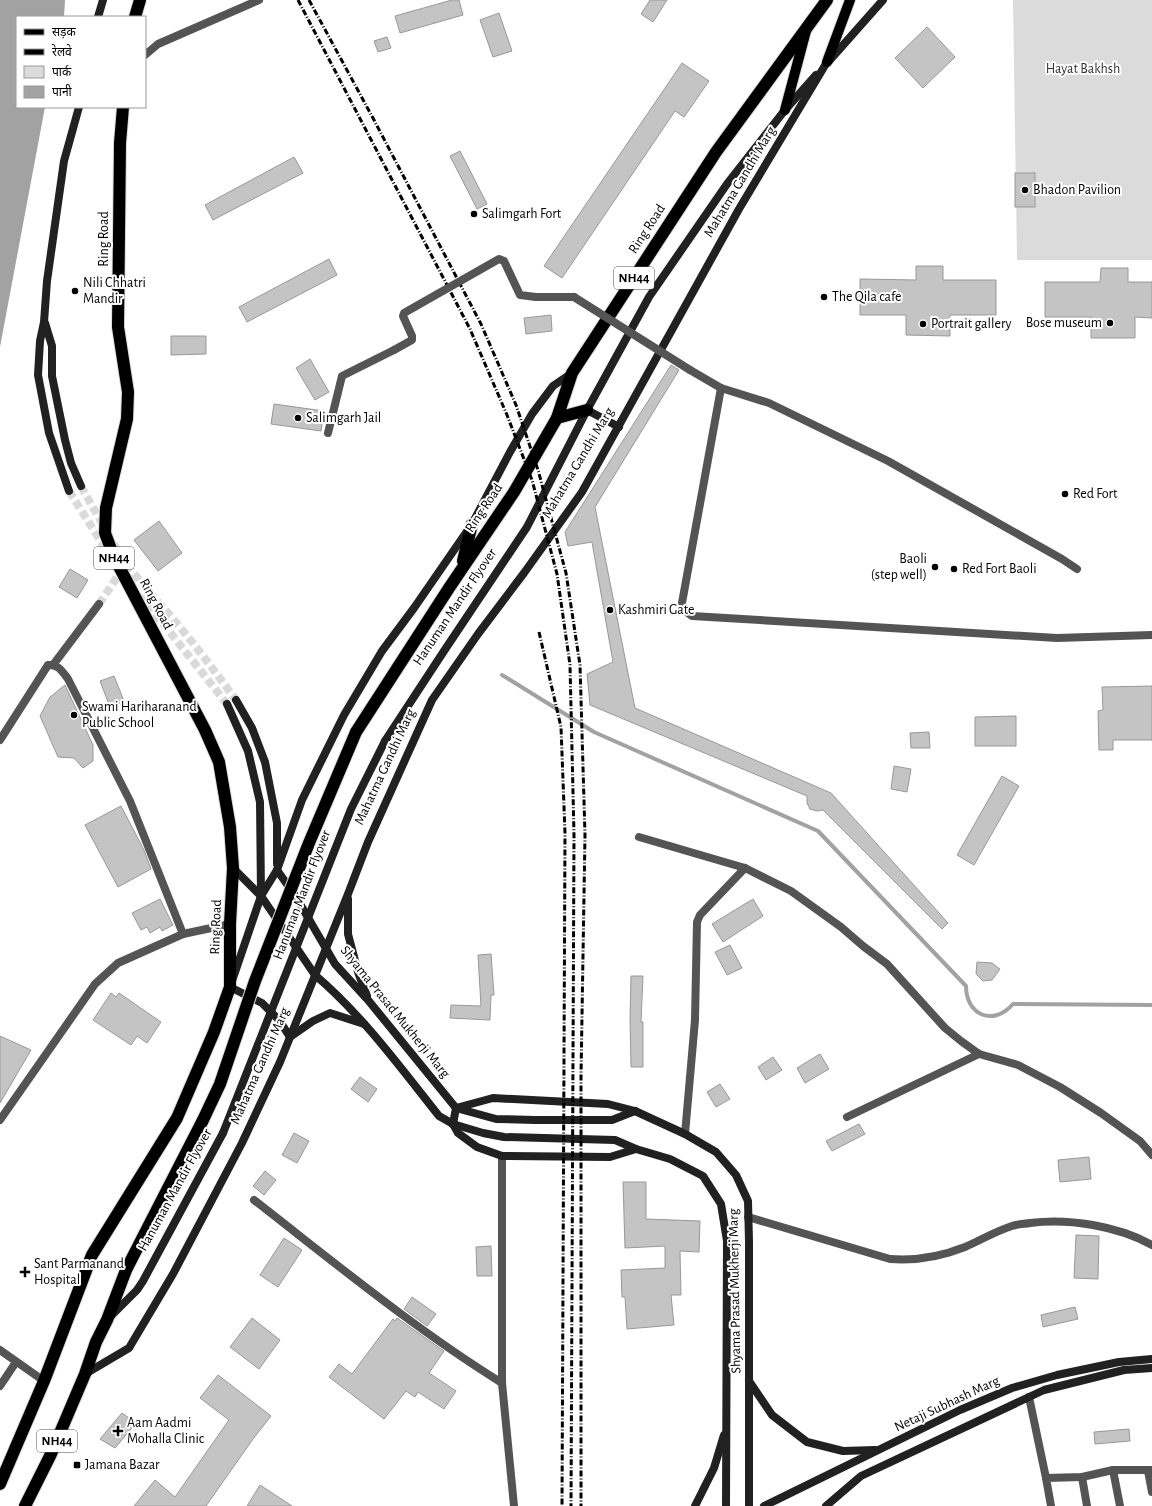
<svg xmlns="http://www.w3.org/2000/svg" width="1152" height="1506" font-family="'Alegreya Sans','Noto Sans Devanagari',sans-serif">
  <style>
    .green { fill: #dbdbdb }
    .water { fill: #a2a2a2 }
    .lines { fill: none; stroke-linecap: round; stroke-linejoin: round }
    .stream { stroke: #a2a2a2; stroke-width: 4 }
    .building { fill: #c4c4c4; stroke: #989898 }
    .street-tunnel { stroke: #d9d9d9; stroke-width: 8; stroke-dasharray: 8 4; stroke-linecap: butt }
    .secondary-tunnel { stroke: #d9d9d9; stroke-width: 8; stroke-dasharray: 8 4; stroke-linecap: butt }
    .primary-casing { stroke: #dbdbdb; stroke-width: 12 }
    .highway-casing { stroke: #dbdbdb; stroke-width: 14 }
    .street { stroke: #545454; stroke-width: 8 }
    .secondary { stroke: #212121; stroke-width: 8 }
    .primary { stroke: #000; stroke-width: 10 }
    .highway { stroke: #000; stroke-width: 12 }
    .rail { stroke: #000; stroke-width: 3; stroke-dasharray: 6 2 1 2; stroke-linecap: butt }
    .highway-bridge-casing { stroke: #dbdbdb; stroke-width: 14; stroke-linecap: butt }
    .street-bridge { stroke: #545454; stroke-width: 8 }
    .secondary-bridge { stroke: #212121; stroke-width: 8 }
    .highway-bridge { stroke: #000; stroke-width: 12 }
    .poi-dot { fill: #000; stroke: #fff; stroke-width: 1.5 }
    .labels { text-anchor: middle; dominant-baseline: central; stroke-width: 4; stroke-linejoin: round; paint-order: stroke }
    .shield { fill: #fff; stroke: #4c4c4c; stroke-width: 1 }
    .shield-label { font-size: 13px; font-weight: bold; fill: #000 }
    .park-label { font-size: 14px; fill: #323232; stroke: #fff }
    .street-label { font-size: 14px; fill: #000; stroke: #fff }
    .poi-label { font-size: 14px; fill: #000; stroke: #fff; text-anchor: start }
  </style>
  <rect width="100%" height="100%" fill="#fff"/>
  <path class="green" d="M1013,0H1152V260H1017Z"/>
  <path class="water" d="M0,0H65L64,17H17V107H45L0,347Z"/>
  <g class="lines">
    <path class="stream" d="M502,675L594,732L818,831L966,986C966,1015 993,1027 1013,1004L1152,1005"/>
  </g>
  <g class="building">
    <path d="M452,0H459L463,15L400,33L395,16Z"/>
    <path d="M650,0H667L653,22L641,14Z"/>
    <path d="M499,13L512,51L493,57L480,20Z"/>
    <path d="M927,27L955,57L923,88L895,58Z"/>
    <path d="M387,37L391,48L378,52L374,41Z"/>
    <path d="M682,63L709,81L684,117L675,111L562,278L544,266Z"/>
    <path d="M460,151L487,204L477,209L450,156Z"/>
    <path d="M294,157L303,173L213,220L205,205Z"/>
    <rect x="1015" y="173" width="20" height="34"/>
    <path d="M329,259L337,275L247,322L239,307Z"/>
    <path d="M916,266H943V280H996V315H950V336L906,335V315H860V279L916,280Z"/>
    <path d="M1101,268H1128V282H1152V318L1135,317V338H1091V317H1045V282H1100Z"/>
    <path d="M551,315L552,331L526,334L524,318Z"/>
    <path d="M171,336H206V354L171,355Z"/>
    <path d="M310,359L329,392L315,400L296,368Z"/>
    <path d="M671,365L679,370L595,507L635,708L831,793L948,923L942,929L823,810L817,811L810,809L807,803V796L590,705L587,674L613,662L592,542L568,546L565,532Z"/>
    <path d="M274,404L324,411L321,431L271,424Z"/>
    <path d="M159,521L182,553L158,571L134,540Z"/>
    <path d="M70,569L88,580L77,598L59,587Z"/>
    <path d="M114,676L124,701L110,707L100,681Z"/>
    <path d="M65,685L93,745V761L83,768L74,758L58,757L40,716L50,697Z"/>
    <path d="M1152,686V740H1113V750H1099L1098,711L1103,710L1102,687Z"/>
    <path d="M1016,716V746H975V717Z"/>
    <path d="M929,732L930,748H911L910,733Z"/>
    <path d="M894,766L911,769L907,792L891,789Z"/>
    <path d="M1002,776L1019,786L974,865L957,855Z"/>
    <path d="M121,806L144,850L151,869L118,887L85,825Z"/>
    <path d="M160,899L173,925L162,931L160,927L150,933L147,927L141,930L132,913Z"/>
    <path d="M753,899L763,916L723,942L712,924Z"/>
    <path d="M730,945L742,968L727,975L715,952Z"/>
    <path d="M491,954L494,995H491L490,1020L450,1018L451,1005L481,1006L478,955Z"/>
    <path d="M977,962L992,963L1000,969L992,980L983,981L976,974Z"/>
    <path d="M631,976H643L641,1022H643V1067H631L630,1018Z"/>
    <path d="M111,993L116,997L119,993L161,1022L147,1043L137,1036L131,1045L93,1020Z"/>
    <path d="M0,1036L31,1050L0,1103Z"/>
    <path d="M820,1054L829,1069L805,1083L797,1068Z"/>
    <path d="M773,1057L782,1070L766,1080L758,1067Z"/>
    <path d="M360,1077L377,1089L368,1102L351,1089Z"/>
    <path d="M720,1084L730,1099L716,1107L707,1092Z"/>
    <path d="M859,1124L865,1134L832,1151L826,1141Z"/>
    <path d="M294,1133L309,1141L297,1163L282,1155Z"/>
    <path d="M1089,1157L1091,1179L1060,1182L1058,1160Z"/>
    <path d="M265,1171L276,1180L264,1195L253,1186Z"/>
    <path d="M623,1182H646V1219L700,1221L699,1252L680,1251L681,1295H671L674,1325L627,1329L625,1297H622L621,1270L665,1268V1246L625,1248Z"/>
    <path d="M1076,1235L1099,1236L1098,1279L1074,1278Z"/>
    <path d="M284,1238L302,1250L278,1287L260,1275Z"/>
    <path d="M491,1246L492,1276H477L476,1247Z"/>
    <path d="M412,1297L436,1314L427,1326L404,1309Z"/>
    <path d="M1075,1307L1078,1319L1043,1327L1041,1315Z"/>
    <path d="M252,1318L280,1340L259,1369L230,1347Z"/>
    <path d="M397,1318L444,1351L429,1373L456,1391L444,1409L418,1392L415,1397L406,1391L384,1419L329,1377L339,1364L352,1374L393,1319L395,1321Z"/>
    <path d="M218,1375L271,1416L253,1439L206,1506H134L155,1480L175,1497L229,1420L200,1398Z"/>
    <path d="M122,1413L136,1423L115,1448L100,1439Z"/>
    <path d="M1129,1429L1130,1441L1095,1444L1094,1432Z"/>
    <path d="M260,1485L292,1506H247Z"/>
  </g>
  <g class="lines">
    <path class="street-tunnel" d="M99,604L120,573"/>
    <g class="secondary-tunnel">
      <path d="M81,486L104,527"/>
      <path d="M69,491L110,556"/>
      <path d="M114,544C130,573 153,595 174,620C196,646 216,673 236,700"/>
      <path d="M139,596L169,631L227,704"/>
    </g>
    <defs>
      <g id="primary">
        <path d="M827,62L850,0"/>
        <path d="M785,110L806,31"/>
      </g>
      <g id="highway">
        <path d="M135,17L140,0"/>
        <path d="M557,418L587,410"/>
        <path d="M463,561L472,524"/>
        <path d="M356,732L449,588L514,492L557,418L572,373L716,152L827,0"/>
        <path d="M0,1484L44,1381L92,1255L177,1118L214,1032L230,987V924L233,868L230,827L219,762L205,730L114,557L105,533L106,508L127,419L128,392L118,327L120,143L123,107"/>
        <path d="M25,1506L51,1454L85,1374L96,1342L107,1320L126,1270L203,1120"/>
      </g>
    </defs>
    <use href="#primary" class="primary-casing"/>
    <use href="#highway" class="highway-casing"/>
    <g class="street">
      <path d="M145,55L158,44L259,0"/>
      <path d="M536,297H574"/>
      <path d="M690,370L721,388L769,403L888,461L1062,559L1077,569"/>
      <path d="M721,388L682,603L684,610L692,616L1057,638L1152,635"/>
      <path d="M328,433L342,376L394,350"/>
      <path d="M53,665L99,604"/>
      <path d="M0,740L48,665C58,664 62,671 68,679L130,801L183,934"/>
      <path d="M639,837L745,868L791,891L841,927L863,946L887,964L945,1028L961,1041L979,1054L1018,1065L1060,1087L1101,1113L1140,1141L1152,1155"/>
      <path d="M847,1117L979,1054"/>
      <path d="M0,1120L95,984L118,963L183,934L230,924"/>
      <path d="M685,1134L695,1020L697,922L700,915L745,868"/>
      <path d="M502,1156V1383L514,1506"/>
      <path d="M254,1200C335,1263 415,1329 502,1383"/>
      <path d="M748,1217L890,1259C916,1261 940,1257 965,1247C981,1240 996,1231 1012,1226C1018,1224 1025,1224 1030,1223C1069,1218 1118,1226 1152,1245"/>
      <path d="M0,1350L44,1381"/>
      <path d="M0,1386L16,1362"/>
      <path d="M1029,1397L1046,1478"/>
      <path d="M1113,1470L1120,1506"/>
      <path d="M1148,1471L1152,1492"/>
      <path d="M1082,1477L1087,1506"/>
      <path d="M1051,1506L1046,1478L1082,1477L1113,1470H1152"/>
    </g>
    <g class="secondary">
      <path d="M98,17L103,0"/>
      <path d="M829,61L883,0"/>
      <path d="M45,323L52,346V376L65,440L71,463L81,486"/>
      <path d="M587,410L619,427"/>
      <path d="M69,491L49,433L38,375L40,341L44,322L47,281L64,161L79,107"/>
      <path d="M236,700L252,728L265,762L277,823V864"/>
      <path d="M227,704L248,751L260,802L261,895"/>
      <path d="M385,741L444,651L527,527L587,410L649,297L727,184L785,110L816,75"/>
      <path d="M233,868L261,896L315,975C363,1016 400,1067 439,1116L453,1124L483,1133L504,1137L615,1140L636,1149L670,1159L703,1176L721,1204L727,1241L726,1506"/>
      <path d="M277,870L296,897L335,964L368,1000L456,1108L496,1119L535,1120H612L635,1111"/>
      <path d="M348,899V934L358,972L367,996"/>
      <path d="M364,1024L330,1013L313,1021L290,1037L279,1020L262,1003L230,987L261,896L277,870L302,800L344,715L382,651L414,608L472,524L510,452L532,414L553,386L572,373"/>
      <path d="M456,1108L493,1098L608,1104L635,1111L685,1134L716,1152L736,1175L748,1201L749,1242V1506"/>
      <path d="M453,1124L458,1133L477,1147L502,1156L610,1157L636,1149"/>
      <path d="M453,1124L456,1108"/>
      <path d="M110,1317L137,1290L143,1281L223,1133"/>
      <path d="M85,1374L129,1348L173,1274L242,1143L280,1062L348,894L368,842L432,700L478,634L524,573L582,492L739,209L827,62"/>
      <path d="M749,1381L772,1415L807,1442L843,1451L875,1450"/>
      <path d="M695,1506L714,1468L724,1435"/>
      <path d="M764,1506L960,1410L1012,1388L1057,1375L1119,1362L1152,1359"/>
      <path d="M826,1506L861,1476L1044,1390L1124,1370L1152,1368"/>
    </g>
    <use href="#primary" class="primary"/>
    <use href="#highway" class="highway"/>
    <g class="rail">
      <path d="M298,0L470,329L507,415L532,480L557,574L570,665L574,835L571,1506"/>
      <path d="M309,0L374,120L481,324L516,405L538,470L566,573L580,665L585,835L581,1076V1506"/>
      <path d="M539,632L561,727L565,833L562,1506"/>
    </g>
    <defs>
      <path id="highway-bridge" d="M203,1120L220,1084L255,981L309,843L356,732"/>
    </defs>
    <use href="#highway-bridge" class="highway-bridge-casing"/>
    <g class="street-bridge">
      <path d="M574,297L690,370"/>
      <path d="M394,350L412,340V336L403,316L404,313L499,259L504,261L520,295L536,297"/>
    </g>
    <path class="secondary-bridge" d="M223,1133L351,809L385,741"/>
    <use href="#highway-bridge" class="highway-bridge"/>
  </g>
  <g class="poi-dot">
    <circle cx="1025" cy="190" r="4"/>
    <circle cx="474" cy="214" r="4"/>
    <circle cx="75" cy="291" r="4"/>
    <circle cx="824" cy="297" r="4"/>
    <circle cx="1110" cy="323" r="4"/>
    <circle cx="923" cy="324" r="4"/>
    <circle cx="298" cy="418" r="4"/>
    <circle cx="1065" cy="494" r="4"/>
    <circle cx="935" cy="567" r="4"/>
    <circle cx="954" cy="569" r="4"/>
    <circle cx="610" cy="610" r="4"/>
    <circle cx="74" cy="715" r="4"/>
    <path d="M23 1266h4v4h4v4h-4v4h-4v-4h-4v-4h4z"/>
    <path d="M116 1425h4v4h4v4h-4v4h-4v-4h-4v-4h4z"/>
    <rect x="73" y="1461" width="8" height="8" rx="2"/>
  </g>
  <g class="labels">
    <g class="shield">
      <rect x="614" y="267" width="40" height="22" rx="3"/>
      <rect x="94" y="547" width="40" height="22" rx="3"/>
      <rect x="37" y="1430" width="40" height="22" rx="3"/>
    </g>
    <g class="shield-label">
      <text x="634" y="278">NH44</text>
      <text x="114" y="558">NH44</text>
      <text x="57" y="1441">NH44</text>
    </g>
    <g class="park-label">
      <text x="1083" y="69">Hayat Bakhsh</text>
    </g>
    <g class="street-label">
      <text transform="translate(740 182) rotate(-59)">Mahatma Gandhi Marg</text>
      <text transform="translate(647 229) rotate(-57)">Ring Road</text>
      <text transform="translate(104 239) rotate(-90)">Ring Road</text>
      <text transform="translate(578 463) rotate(-59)">Mahatma Gandhi Marg</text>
      <text transform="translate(484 508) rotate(-56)">Ring Road</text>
      <text transform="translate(156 604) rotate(62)">Ring Road</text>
      <text transform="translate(455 607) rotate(-56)">Hanuman Mandir Flyover</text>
      <text transform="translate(385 767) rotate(-65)">Mahatma Gandhi Marg</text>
      <text transform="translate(302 895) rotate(-69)">Hanuman Mandir Flyover</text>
      <text transform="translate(216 927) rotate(-88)">Ring Road</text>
      <text transform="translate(395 1012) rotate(51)">Shyama Prasad Mukherji Marg</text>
      <text transform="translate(260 1066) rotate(-66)">Mahatma Gandhi Marg</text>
      <text transform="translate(175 1190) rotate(-61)">Hanuman Mandir Flyover</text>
      <text transform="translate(735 1291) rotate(-91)">Shyama Prasad Mukherji Marg</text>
      <text transform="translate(947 1404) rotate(-25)">Netaji Subhash Marg</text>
    </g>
    <g class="poi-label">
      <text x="1033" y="190">Bhadon Pavilion</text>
      <text x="482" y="214">Salimgarh Fort</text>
      <text x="83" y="283">Nili Chhatri<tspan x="83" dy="16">Mandir</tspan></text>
      <text x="832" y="297">The Qila cafe</text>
      <text x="1102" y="323" text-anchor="end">Bose museum</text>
      <text x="931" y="324">Portrait gallery</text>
      <text x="306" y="418">Salimgarh Jail</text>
      <text x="1073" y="494">Red Fort</text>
      <text x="927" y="559" text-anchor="end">Baoli<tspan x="927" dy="16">(step well)</tspan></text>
      <text x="962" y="569">Red Fort Baoli</text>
      <text x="618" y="610">Kashmiri Gate</text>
      <text x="82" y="707">Swami Hariharanand<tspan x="82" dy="16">Public School</tspan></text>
      <text x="34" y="1264">Sant Parmanand<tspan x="34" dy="16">Hospital</tspan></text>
      <text x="127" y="1423">Aam Aadmi<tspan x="127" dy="16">Mohalla Clinic</tspan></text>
      <text x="85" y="1465">Jamana Bazar</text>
    </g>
  </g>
  <rect x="16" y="16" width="130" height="92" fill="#ffffff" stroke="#999999"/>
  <rect x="24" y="29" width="20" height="6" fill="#000000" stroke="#999999"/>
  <text x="52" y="36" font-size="12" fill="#000000">सड़क</text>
  <rect x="24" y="49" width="20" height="6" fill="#000000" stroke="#999999"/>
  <text x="52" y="56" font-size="12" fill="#000000">रेलवे</text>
  <rect x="24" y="66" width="20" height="12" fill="#dbdbdb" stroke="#999999"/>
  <text x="52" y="76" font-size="12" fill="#000000">पार्क</text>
  <rect x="24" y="86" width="20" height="12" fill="#a2a2a2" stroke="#999999"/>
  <text x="52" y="96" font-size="12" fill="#000000">पानी</text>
</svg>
